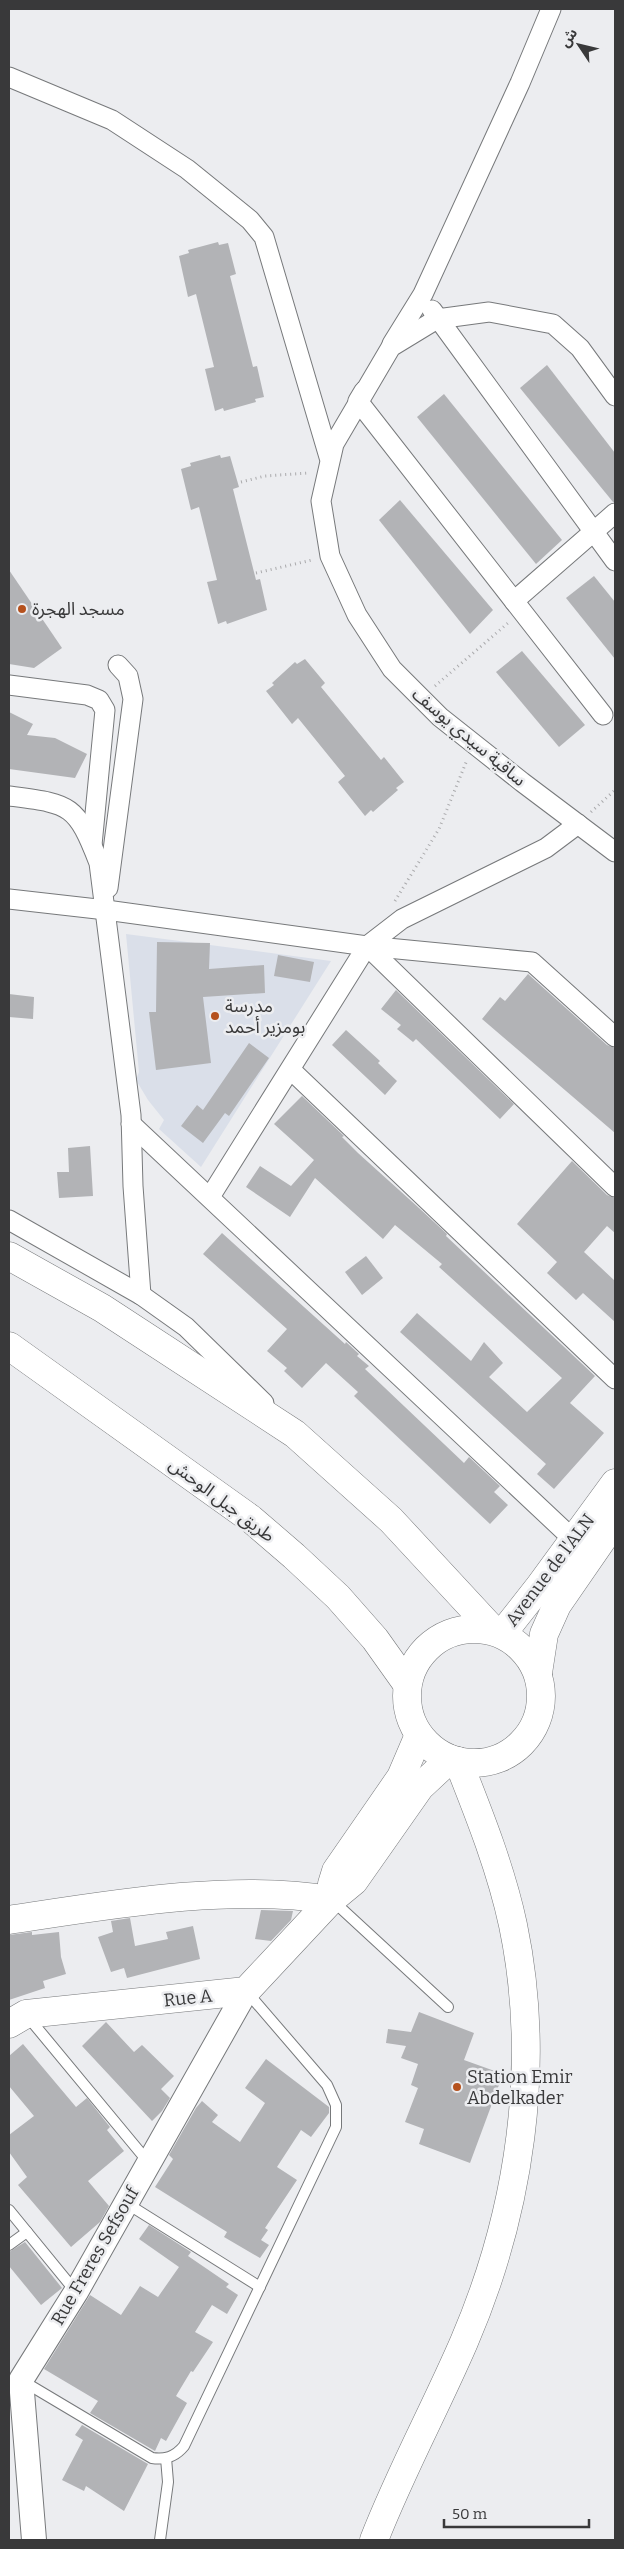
<svg xmlns="http://www.w3.org/2000/svg" width="624" height="2549" font-family="Bitter,'Noto Sans Arabic',serif">
  <style>
    .built { fill: #dadfe9 }
    .building { fill: #b2b3b6 }
    .lines { fill: none; stroke-linecap: round; stroke-linejoin: round }
    .service-casing { stroke: #77797b; stroke-width: 12 }
    .minor-casing { stroke: #77797b; stroke-width: 21 }
    .tertiary-casing { stroke: #77797b; stroke-width: 26 }
    .secondary-casing { stroke: #77797b; stroke-width: 29 }
    .primary-casing { stroke: #77797b; stroke-width: 29 }
    .trunk-casing { stroke: #77797b; stroke-width: 29 }
    .path { stroke: #aaaaac; stroke-width: 3; stroke-dasharray: 1 4; stroke-linecap: butt }
    .service { stroke: #fff; stroke-width: 10 }
    .minor { stroke: #fff; stroke-width: 19 }
    .tertiary { stroke: #fff; stroke-width: 24 }
    .secondary { stroke: #fff; stroke-width: 28 }
    .primary { stroke: #fff; stroke-width: 28 }
    .trunk { stroke: #fff; stroke-width: 28 }
    .poi-dot { fill: #b5511d; stroke: #ecedf0; stroke-width: 2 }
    .labels { text-anchor: middle; dominant-baseline: central; stroke-width: 5; stroke-linejoin: round; paint-order: stroke }
    .poi-label { font-size: 18px; fill: #39393a; stroke: #ecedf0; text-anchor: start }
    .street-label { font-size: 18px; fill: #39393a; stroke: #ecedf0 }
  </style>
  <rect width="100%" height="100%" fill="#ecedf0"/>
  <path class="built" d="M126,934L331,961L201,1167L159,1129L164,1120L148,1100L136,1080L139,1072Z"/>
  <g class="building">
    <path d="M218,242L219,245L228,243L236,274L230,276L253,367L257,366L264,397L255,399L256,402L224,411L223,408L215,411L205,369L214,367L196,294L188,297L179,256L189,253L188,250Z"/>
    <path d="M547,365L615,453V502H613L520,388Z"/>
    <path d="M444,394L562,540L536,564L417,417Z"/>
    <path d="M220,455L221,458L230,456L239,487L233,489L256,580L260,579L267,610L227,624L226,621L218,624L207,582L217,580L199,507L191,510L181,469L191,466L190,463Z"/>
    <path d="M400,500L493,610L470,634L379,520Z"/>
    <path d="M9,570L62,648L34,668L9,664Z"/>
    <path d="M594,576L615,602V659L566,598Z"/>
    <path d="M522,651L585,725L559,747L496,672Z"/>
    <path d="M305,659L325,683L321,687L381,760L384,757L404,782L396,788L398,790L373,812L371,810L365,816L338,782L345,776L298,718L292,724L266,691L274,685L272,683L295,662L297,664Z"/>
    <path d="M9,712L33,724L27,735L55,738L87,754L75,778L9,769Z"/>
    <path d="M157,942L210,943L209,969L264,965L265,993L203,997L211,1063L156,1070L149,1012H156Z"/>
    <path d="M278,955L314,962L310,982L274,976Z"/>
    <path d="M528,974L607,1045L615,1048V1133L482,1019L500,997L505,1001Z"/>
    <path d="M396,990L514,1104L500,1119L416,1039L413,1042L397,1029L401,1025L381,1009Z"/>
    <path d="M9,994L34,997L33,1019L9,1017Z"/>
    <path d="M346,1030L380,1061L378,1063L397,1081L385,1095L332,1045Z"/>
    <path d="M249,1043L269,1058L229,1116L225,1113L203,1143L181,1126L197,1105L203,1110Z"/>
    <path d="M302,1096L344,1136L342,1137L358,1153L419,1208L447,1234L446,1236L595,1376L570,1403L604,1433L554,1489L537,1474L546,1464L400,1332L417,1313L471,1361L484,1342L503,1363L489,1377L527,1412L562,1378L439,1267L442,1264L395,1225L383,1239L315,1178L290,1217L246,1187L260,1166L291,1186L314,1160L274,1124Z"/>
    <path d="M90,1146L93,1196L59,1198L57,1172H69L68,1148Z"/>
    <path d="M572,1161L607,1195L615,1198V1233L607,1226L584,1252L615,1281V1322L583,1293L576,1300L547,1273L557,1262L517,1224Z"/>
    <path d="M222,1233L345,1344L346,1342L359,1354L357,1356L369,1366L365,1369L464,1463L469,1457L500,1486L494,1492L508,1505L490,1524L354,1396L358,1392L326,1363L302,1388L284,1371L287,1368L267,1351L287,1329L203,1254Z"/>
    <path d="M366,1256L383,1278L362,1295L345,1272Z"/>
    <path d="M261,1910L293,1911L291,1920L271,1941L255,1939Z"/>
    <path d="M130,1918L135,1946L168,1939L166,1932L193,1926L200,1959L127,1978L124,1968L111,1972L98,1937L113,1932L111,1921Z"/>
    <path d="M32,1932V1935L59,1932L61,1957L66,1974L43,1981L45,1988L9,2000V1935Z"/>
    <path d="M419,2012L474,2033L464,2060L503,2074L470,2163L419,2144L424,2129L405,2122L418,2088L411,2085L418,2064L401,2058L406,2046L386,2043L388,2029L411,2032Z"/>
    <path d="M106,2022L134,2052L142,2045L174,2076L161,2089L170,2098L162,2111L152,2121L82,2046Z"/>
    <path d="M23,2044L76,2107L87,2098L110,2127L107,2130L124,2151L88,2181L109,2206L100,2222L71,2247L18,2185L27,2177L9,2152V2135L34,2116L9,2086V2056Z"/>
    <path d="M266,2059L329,2107V2113L311,2137L301,2130L277,2167L297,2180L265,2228L268,2230L261,2240L269,2245L260,2258L224,2237L227,2232L155,2187L173,2159L169,2155L196,2108L202,2101L218,2115L212,2122L240,2142L265,2103L245,2088Z"/>
    <path d="M149,2225L191,2252L188,2256L229,2284L226,2287L238,2295L227,2314L212,2305L195,2332L213,2342L193,2372L191,2371L176,2396L187,2403L166,2441L161,2438L155,2451L90,2413L98,2401L44,2369L90,2295L121,2315L140,2286L158,2297L179,2267L139,2239Z"/>
    <path d="M25,2242L62,2288L41,2305L9,2266V2252Z"/>
    <path d="M82,2425L148,2464L124,2511L86,2486L84,2491L62,2480L83,2440L75,2435Z"/>
  </g>
  <g class="lines">
    <defs>
      <g id="service">
        <path d="M332,1900L448,2007"/>
        <path d="M28,2017L149,2163"/>
        <path d="M126,2203L260,2287"/>
        <path d="M9,2210L76,2292"/>
        <path d="M9,2245L27,2232"/>
        <path d="M9,2383L21,2380L152,2458C165,2460 175,2457 184,2446L336,2127V2105L327,2085L247,1992"/>
        <path d="M160,2540L168,2482L166,2458"/>
      </g>
      <g id="minor">
        <path d="M9,77L112,120L187,169L250,220L264,237L329,457"/>
        <path d="M432,310L615,561"/>
        <path d="M392,344L423,294L520,83L551,9"/>
        <path d="M364,391L358,401L603,715"/>
        <path d="M615,396L580,348L553,324L489,312L437,319L391,347L334,444L321,501L330,556L357,615L392,669L440,717L522,782L615,852"/>
        <path d="M514,601L615,513"/>
        <path d="M9,685L87,695L99,700L105,710L92,845"/>
        <path d="M9,796C70,804 76,803 99,863L131,1115L133,1186L141,1295"/>
        <path d="M108,888L133,699L128,676L118,665"/>
        <path d="M9,899L106,910L367,946L532,962L615,1037"/>
        <path d="M367,946L615,1187"/>
        <path d="M291,1070L615,1379"/>
        <path d="M131,1124L574,1540"/>
        <path d="M210,1197L367,946L402,919L546,848L578,824"/>
        <path d="M9,1220L141,1295L186,1327L264,1403"/>
      </g>
      <path id="tertiary" d="M34,2540L21,2380L76,2292L246,1991"/>
      <g id="secondary">
        <path d="M331,1900L332,1884L336,1871L401,1777L419,1735"/>
        <path d="M9,1920C108,1905 232,1883 331,1900"/>
        <path d="M9,2024L26,2014L246,1991L331,1900L354,1881L420,1787L450,1759"/>
      </g>
      <g id="primary">
        <path d="M9,1256L102,1308L295,1434L391,1520L493,1630"/>
        <path d="M9,1346L251,1519L294,1556L338,1597L375,1639L407,1684"/>
        <circle cx="474" cy="1696" r="67"/>
        <path d="M502,1634L539,1587L615,1483"/>
        <path d="M538,1673L544,1634L557,1605L615,1521"/>
      </g>
      <path id="trunk" d="M374,2540C400,2473 435,2409 464,2342C520,2212 542,2064 513,1925C501,1869 479,1814 458,1761"/>
    </defs>
    <use href="#service" class="service-casing"/>
    <use href="#minor" class="minor-casing"/>
    <use href="#tertiary" class="tertiary-casing"/>
    <use href="#secondary" class="secondary-casing"/>
    <use href="#primary" class="primary-casing"/>
    <use href="#trunk" class="trunk-casing"/>
    <g class="path">
      <path d="M241,482L265,476L308,473"/>
      <path d="M256,573L312,560"/>
      <path d="M435,686L508,623"/>
      <path d="M591,812L615,790"/>
      <path d="M395,901L439,829L467,760"/>
    </g>
    <use href="#service" class="service"/>
    <use href="#minor" class="minor"/>
    <use href="#tertiary" class="tertiary"/>
    <use href="#secondary" class="secondary"/>
    <use href="#primary" class="primary"/>
    <use href="#trunk" class="trunk"/>
  </g>
  <g class="poi-dot">
    <circle cx="22" cy="609" r="5"/>
    <circle cx="215" cy="1016" r="5"/>
    <circle cx="457" cy="2087" r="5"/>
  </g>
  <g class="labels">
    <g class="poi-label">
      <text x="32" y="609">مسجد الهجرة</text>
      <text x="225" y="1006">مدرسة<tspan x="225" dy="21">بومزير أحمد</tspan></text>
      <text x="467" y="2077">Station Emir<tspan x="467" dy="21">Abdelkader</tspan></text>
    </g>
    <g class="street-label">
      <text transform="translate(469 737) rotate(40)">ساقية سيدي يوسف</text>
      <text transform="translate(222 1500) rotate(37)">طريق جبل الوحش</text>
      <text transform="translate(550 1570) rotate(-53)">Avenue de l'ALN</text>
      <text transform="translate(188 1998) rotate(-6)">Rue A</text>
      <text transform="translate(95 2256) rotate(-60)">Rue Freres Sefsouf</text>
    </g>
  </g>
  <rect width="624" height="2549" fill="none" stroke="#39393a" stroke-width="20"/>
  <g transform="translate(579 45) rotate(305)" stroke="#ecedf0" stroke-width="4" paint-order="stroke">
  <path d="M0-4L9 19L0 12L-9 19Z" fill="#39393a"/>
  <text y="-8" font-size="14" font-weight="bold" text-anchor="middle" fill="#39393a">ش</text>
  </g>
  <path d="M444 2519v8h145v-8" fill="none" stroke="#39393a" stroke-width="2.5"/>
  <text x="452" y="2519" font-size="15" fill="#39393a" stroke="#ecedf0" stroke-width="4" paint-order="stroke">50 m</text>
</svg>
